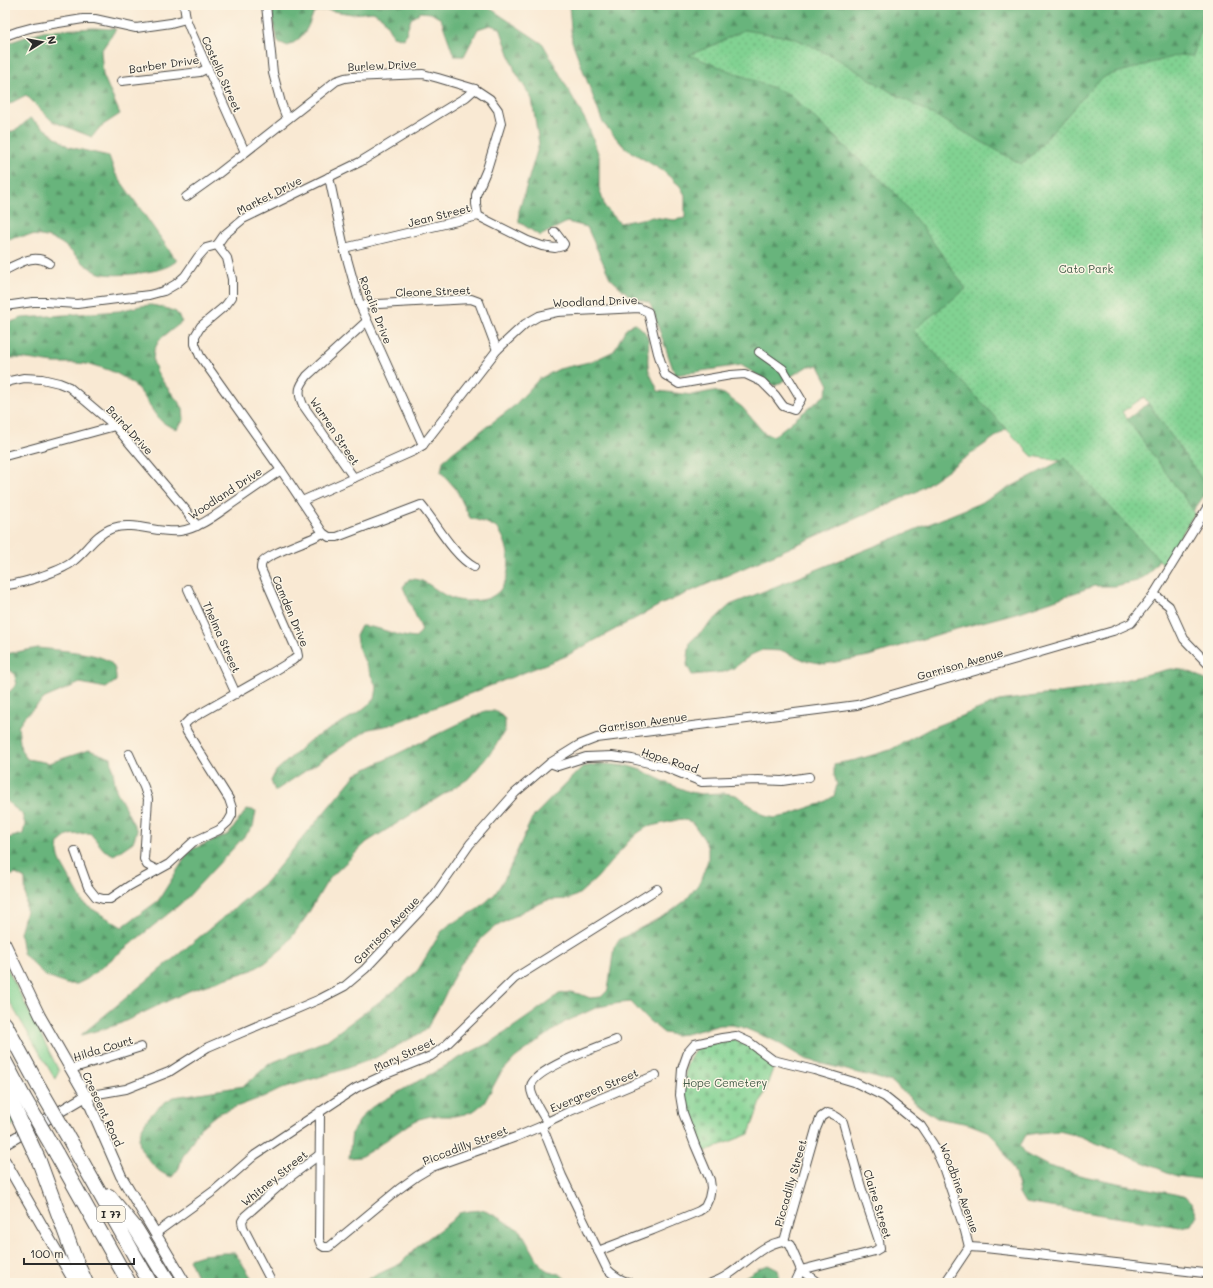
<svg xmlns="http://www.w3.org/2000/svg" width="1213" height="1288" font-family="Mali,sans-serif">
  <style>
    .green { fill: #81d292; stroke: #567e5e }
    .forest { fill: url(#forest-firs); stroke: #4a7054 }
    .cemetery { fill: url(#cemetery-stones); stroke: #567e5e }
    .park { fill: url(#park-dots); stroke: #567e5e }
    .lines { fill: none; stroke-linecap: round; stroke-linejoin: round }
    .minor-casing { stroke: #4a4844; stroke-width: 10 }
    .tertiary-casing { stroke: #4a4844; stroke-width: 12 }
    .motorway-casing { stroke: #4a4844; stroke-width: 16 }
    .minor { stroke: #fff; stroke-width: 8 }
    .tertiary { stroke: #fff; stroke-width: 10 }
    .motorway { stroke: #fff; stroke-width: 14 }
    .motorway-bridge-casing { stroke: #4a4844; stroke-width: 16; stroke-linecap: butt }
    .motorway-bridge { stroke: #fff; stroke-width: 14 }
    .labels { text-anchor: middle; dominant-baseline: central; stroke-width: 3; stroke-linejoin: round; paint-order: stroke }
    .shield { fill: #fcf5e5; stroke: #6a6863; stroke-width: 1 }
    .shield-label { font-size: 10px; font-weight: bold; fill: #2b2b2b }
    .street-label { font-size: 11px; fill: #2b2b2b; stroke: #fcf5e5 }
    .park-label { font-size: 11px; fill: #455d4a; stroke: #fcf5e5 }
  </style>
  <defs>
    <pattern id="forest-firs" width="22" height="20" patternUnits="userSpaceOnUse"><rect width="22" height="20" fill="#68b47c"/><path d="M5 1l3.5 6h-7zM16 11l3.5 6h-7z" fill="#569366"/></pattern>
    <pattern id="cemetery-stones" width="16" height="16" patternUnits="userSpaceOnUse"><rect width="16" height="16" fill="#81d292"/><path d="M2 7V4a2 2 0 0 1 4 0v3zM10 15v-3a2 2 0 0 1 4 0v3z" fill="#70b47e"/></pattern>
    <pattern id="park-dots" width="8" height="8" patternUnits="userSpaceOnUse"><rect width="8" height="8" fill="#81d292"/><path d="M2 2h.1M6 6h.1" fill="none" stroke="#70b47e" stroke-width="1.8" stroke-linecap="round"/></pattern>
  </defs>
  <rect width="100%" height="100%" fill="#fcf5e5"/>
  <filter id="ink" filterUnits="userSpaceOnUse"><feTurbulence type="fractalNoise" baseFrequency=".025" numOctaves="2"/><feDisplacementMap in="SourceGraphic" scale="8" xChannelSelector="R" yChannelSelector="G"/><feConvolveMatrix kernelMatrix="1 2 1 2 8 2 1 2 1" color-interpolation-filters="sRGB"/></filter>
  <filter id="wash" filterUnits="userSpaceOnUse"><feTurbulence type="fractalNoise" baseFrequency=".012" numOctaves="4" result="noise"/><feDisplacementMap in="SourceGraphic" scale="16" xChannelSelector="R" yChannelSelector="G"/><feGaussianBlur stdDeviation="0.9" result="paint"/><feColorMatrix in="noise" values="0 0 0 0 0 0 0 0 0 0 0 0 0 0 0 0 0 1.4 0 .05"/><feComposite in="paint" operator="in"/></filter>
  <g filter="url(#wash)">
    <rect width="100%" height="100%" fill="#f9e9d3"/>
    <path class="green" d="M5,964L59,1071L55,1079L5,994Z"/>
    <g class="forest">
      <path d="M272,5H485L543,44L588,125L599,156V188L605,207L620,223L652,217L674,220L685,218V195L680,186L663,171L625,148L603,123L572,41L569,5H1208V289L916,492L660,605L566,656L390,725L369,729L275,791L271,781L276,771L309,741L358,713L375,699L377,688L358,647L356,636L361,626C380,626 396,637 416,638L422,630L403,587L409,579C413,579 418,579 422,581C432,585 440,594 451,598C460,602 472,601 481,600C513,596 514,553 500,532C494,523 479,521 470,518L456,489L441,472L443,461L452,453L514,406L539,379L559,369L593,361L614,351L625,330L634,323C658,338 644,349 649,371C651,377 656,385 658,391L692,395L713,391L724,394L742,407L764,433L774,436L825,395L829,385L819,366H808L775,386L741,365L675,375L650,303L631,297L610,278L587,227L567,222L540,236L519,222V211L539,144L532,99L515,71L500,28L490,25L478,29L464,56H454L441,19L431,13L420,12L411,19L404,39L393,36L383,18L373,12L352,14L326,10L314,12C307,29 305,37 288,46L278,42L273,19Z"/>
      <path d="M93,28L116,29L101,51L103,75L120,114L100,127L92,137L52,121L26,95L5,106V44L43,31Z"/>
      <path d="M30,118L69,147L109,156L115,173L177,261C173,263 170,266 166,267C153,273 109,278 97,272C84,266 75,254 64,245C48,233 23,233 5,241V134L18,129Z"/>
      <path d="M151,305L162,307L176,312L182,322L160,339L154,350L153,361L157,372L163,382L183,408L184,420L177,429C152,422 153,404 137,388C123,373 97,364 76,363C69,363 61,363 54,363C38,361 22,357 5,358V326L11,322L22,318L119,311L140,306Z"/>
      <path d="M1208,357V490L1155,565L1147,575L1137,581L1115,586H1094L1023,611L949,631L869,656L825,664L804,660L783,651L762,650L751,655L734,668L724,672L692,675L687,665L690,642L730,605L978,504L1099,441Z"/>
      <path d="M38,648C54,650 100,652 111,663C116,668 116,675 116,681L106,688L80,683L45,698L24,717L18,727L21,750L27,759L49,763L89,750L111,758L116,790L137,831L133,842L114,855L104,850L90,833L68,835L59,842L58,853L61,863L84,904L122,927L158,901L190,850L229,834L247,809L256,811L253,827L184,901L87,979L77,984H66L45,976L23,953L20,933L26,911L25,879L16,874L5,877V839L23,834L25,824L22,814L5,800V693L9,692L17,684L14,673L5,667V652L6,654Z"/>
      <path d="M1170,669C1184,669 1198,673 1208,683V1180L1177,1176L1079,1136L1059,1131L1037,1133L1026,1135L1020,1146L1027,1155L1048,1166L1083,1176L1184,1196L1192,1204L1197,1215L1191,1225L1180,1227L1025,1203L1019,1193L1015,1173L1010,1163L997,1140L989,1132L969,1124L937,1118L919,1106L892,1082L805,1059L775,1041L742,1027L731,1025H720L686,1034L675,1035L664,1033L647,1019L631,1002L620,1003L598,1007L565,1022L515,1058L500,1074L484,1103L475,1110L465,1114L454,1116H431L419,1119L409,1124L372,1150L360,1157L349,1158L352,1132L364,1114L372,1107L461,1057L493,1041L532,1014L559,994L570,992L580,994L590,998L601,997L608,990L614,947L620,939L669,913L686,900L700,882L708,860V849L704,839L692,822L681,819L647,827L638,833L628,842L597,878L579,894L569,899L548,900L525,910L492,929L483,937L460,965L453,978L442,1001L426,1030L375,1058L339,1071L283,1088L271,1094L217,1114L200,1128L182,1158L179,1168L172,1177C161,1174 155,1168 148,1159C145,1155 141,1150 140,1146C134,1127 159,1104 174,1097L244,1086L269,1064L327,1040L402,985L418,970L441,932L449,925L478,909L495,894L506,876L532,818L582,767L594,765L605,764L628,766L641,770L669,784L690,792L701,794L724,793L736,795L765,816L775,818L786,816L810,807L821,804L834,796L837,785L834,774V764L856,760L890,750L931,728L999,701L1081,690Z"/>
      <path d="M485,711H497L505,719V730L493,750L468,779L367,842L331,877L325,885L306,917L285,946L265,963L252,970L191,990L117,1025L81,1035L266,882L356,774Z"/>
      <path d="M482,1210L492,1214L521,1231L540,1264L548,1272L560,1274L570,1283H359L400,1264L419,1245L450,1222L459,1213L470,1211Z"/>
      <path d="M223,1253H235L255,1283H200L189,1259L202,1255Z"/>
      <path d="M768,1265L778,1270L781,1283H735L758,1269Z"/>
    </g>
    <path class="cemetery" d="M735,1039L751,1048L774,1066L749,1134L701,1153L682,1096L687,1063L694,1051L700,1046Z"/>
    <g class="park">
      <path d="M1208,7V488L1144,397L1122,412L1195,513L1163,564L1065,458L1062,461L1032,456L913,330L966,289L928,235L895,193L789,94L689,55L714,45L744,30L794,38L836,58L889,91L932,114L1021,164L1032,155L1095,84L1106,76L1179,55L1193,56Z"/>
      <path d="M5,1104L16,1123L5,1130Z"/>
    </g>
  </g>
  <g filter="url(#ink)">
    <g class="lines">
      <defs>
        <g id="minor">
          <path d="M184,5L186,19L190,29L245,152"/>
          <path d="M266,5L273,73L281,103L287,119"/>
          <path d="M5,36L19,31L34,27L83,19H95L136,28L171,23L186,19"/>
          <path d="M122,81L200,72L208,68"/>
          <path d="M329,177L344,248L360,305L423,445"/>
          <path d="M186,197L214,177L336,81L345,78L352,77L423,74L438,78L475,89L490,99L498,110L501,123L487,169L476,195V204L478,216"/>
          <path d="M217,245L227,258L232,279V297L226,305L201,326L195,336V344L200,356L281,470L323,533L329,537H337L421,505C437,524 453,555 474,567"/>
          <path d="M344,248L478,216L528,241L542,246L555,248L563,246L564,244L555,232"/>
          <path d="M5,270C20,263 34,253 49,263"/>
          <path d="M360,305L471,299L479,302L497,350"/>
          <path d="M5,306L33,302H46L77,304L149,295L164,291L176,284L185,276L198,257L206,248L217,245L224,235L243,219L360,162L466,97L475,89"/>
          <path d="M5,383L10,381L24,378L42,379L59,383L69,387L115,426L185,509L197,526"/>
          <path d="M5,456L115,426"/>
          <path d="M354,478L303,405C297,391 299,387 307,376L367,321"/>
          <path d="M302,501L414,451L423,445L497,350L513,335L525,324L539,316L557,312L639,308L648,312L658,353L665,375L679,384L731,375L745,374L762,382L775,395L783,406L794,410L801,399L783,369L759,352"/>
          <path d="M5,585C19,585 60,571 71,563C86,552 95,534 113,528C132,521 159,534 180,531C200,528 217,514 233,503C249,492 265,481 281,470"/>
          <path d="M188,589L236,694"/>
          <path d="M1154,594L1169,606L1184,639L1208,664"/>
          <path d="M129,754L144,787L148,799L144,859L147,865L157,870"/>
          <path d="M550,763L558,766L586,757L612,756L632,759L665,767L702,782L758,780L782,781L809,777"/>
          <path d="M75,851L88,887L96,897L103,899H110L129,886L169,864L193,842L219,830L228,822L232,815V808L229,799L187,732L184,725L189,720L268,675L293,660L298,656L297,651L261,569C261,567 261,564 262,563C266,554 312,540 323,533"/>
          <path d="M71,1069L141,1047"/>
          <path d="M86,1096L126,1089L169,1072L208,1047L320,999L345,986L365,969L433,897L470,844L515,793L550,763L579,745L597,738L857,705L1113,631L1131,623L1154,594L1208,506"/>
          <path d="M320,1111L319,1240L321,1245L324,1247H329L399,1189L417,1176L432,1167L516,1137L542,1126L547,1122L568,1112L656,1075"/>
          <path d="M547,1122C543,1115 529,1094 531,1086C534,1069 600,1046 616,1040"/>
          <path d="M542,1126L562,1176L607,1269C614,1276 622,1281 631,1283"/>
          <path d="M156,1233L215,1190L255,1155L356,1088L386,1074L431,1056L445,1046L515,978L657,889"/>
          <path d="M784,1241L816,1129L821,1117L827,1113C834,1114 838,1117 843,1122L861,1187L879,1241L880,1248L875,1251L801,1270L795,1283"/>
          <path d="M784,1241L790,1245L801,1270L818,1283"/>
          <path d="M969,1247L985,1248L1204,1273L1208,1275"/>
          <path d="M598,1251L653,1230L699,1211L705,1207L709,1198L711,1188L710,1180L695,1145L683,1113L680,1095L682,1069L688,1052L695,1044L722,1038L736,1036L749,1042L773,1060L814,1070L854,1082L885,1097L921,1126L933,1144L942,1164L965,1231L969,1247"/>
          <path d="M272,1283L243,1227L242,1221L245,1216L286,1180L319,1155"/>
          <path d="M711,1283C738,1275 757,1244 784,1241"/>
          <path d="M945,1283L969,1247"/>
        </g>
        <g id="tertiary">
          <path d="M5,943L40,1016L86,1096L121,1176L185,1283"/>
          <path d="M5,1144L86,1096"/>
          <path d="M5,1161L75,1283"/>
        </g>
        <g id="motorway">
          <path d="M5,1024L39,1087"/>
          <path d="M5,1062L23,1096"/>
          <path d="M5,1088L12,1103"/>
          <path d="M72,1144L150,1283"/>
          <path d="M56,1153L129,1283"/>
          <path d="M39,1161L75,1259L86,1283"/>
          <path d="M109,1196L136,1229L169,1283"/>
        </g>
      </defs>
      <use href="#minor" class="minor-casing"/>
      <use href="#tertiary" class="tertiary-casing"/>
      <use href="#motorway" class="motorway-casing"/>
      <use href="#minor" class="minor"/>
      <use href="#tertiary" class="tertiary"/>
      <use href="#motorway" class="motorway"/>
      <defs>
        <g id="motorway-bridge">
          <path d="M39,1087L72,1144"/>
          <path d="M23,1096L56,1153"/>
          <path d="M12,1103L39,1161"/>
        </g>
      </defs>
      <use href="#motorway-bridge" class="motorway-bridge-casing"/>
      <use href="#motorway-bridge" class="motorway-bridge"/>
    </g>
  </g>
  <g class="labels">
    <rect class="shield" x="97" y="1206" width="28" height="16" rx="3"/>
    <g class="shield-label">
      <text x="111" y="1214">I 77</text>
    </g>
    <g class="street-label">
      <text transform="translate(164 64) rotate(-8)">Barber Drive</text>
      <text transform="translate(382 65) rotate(-3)">Burlew Drive</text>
      <text transform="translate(222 74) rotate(66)">Costello Street</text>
      <text transform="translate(269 195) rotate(-27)">Market Drive</text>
      <text transform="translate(439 215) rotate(-14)">Jean Street</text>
      <text transform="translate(433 291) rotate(-2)">Cleone Street</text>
      <text transform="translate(595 301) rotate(-2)">Woodland Drive</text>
      <text transform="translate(376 310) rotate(69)">Rosalie Drive</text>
      <text transform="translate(130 430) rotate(47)">Baird Drive</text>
      <text transform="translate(335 431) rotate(56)">Warren Street</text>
      <text transform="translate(225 493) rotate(-33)">Woodland Drive</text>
      <text transform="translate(291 611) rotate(67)">Camden Drive</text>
      <text transform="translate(222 637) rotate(66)">Thelma Street</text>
      <text transform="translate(960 664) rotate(-16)">Garrison Avenue</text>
      <text transform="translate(643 722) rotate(-8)">Garrison Avenue</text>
      <text transform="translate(670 760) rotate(18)">Hope Road</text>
      <text transform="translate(386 930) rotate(-46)">Garrison Avenue</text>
      <text transform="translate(103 1048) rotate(-17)">Hilda Court</text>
      <text transform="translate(404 1054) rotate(-25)">Mary Street</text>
      <text transform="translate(594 1090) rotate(-23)">Evergreen Street</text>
      <text transform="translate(103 1109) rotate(65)">Crescent Road</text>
      <text transform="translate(465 1145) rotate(-21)">Piccadilly Street</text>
      <text transform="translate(274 1178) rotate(-39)">Whitney Street</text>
      <text transform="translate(790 1183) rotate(-74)">Piccadilly Street</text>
      <text transform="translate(960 1188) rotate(70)">Woodbine Avenue</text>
      <text transform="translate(878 1204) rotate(73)">Claire Street</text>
    </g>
    <g class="park-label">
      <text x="1086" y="268">Cato Park</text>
      <text x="725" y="1082">Hope Cemetery</text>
    </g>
  </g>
  <rect width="1213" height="1288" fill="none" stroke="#fcf5e5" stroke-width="20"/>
  <g transform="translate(42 42) rotate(79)" stroke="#fcf5e5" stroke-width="3" paint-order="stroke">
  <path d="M0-3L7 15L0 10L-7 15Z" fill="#2b2b2b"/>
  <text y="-6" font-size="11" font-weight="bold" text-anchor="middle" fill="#2b2b2b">N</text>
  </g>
  <path d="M24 1258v6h110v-6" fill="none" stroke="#2b2b2b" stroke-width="2"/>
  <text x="30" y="1258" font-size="12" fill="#2b2b2b" stroke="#fcf5e5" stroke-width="3" paint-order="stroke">100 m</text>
</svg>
